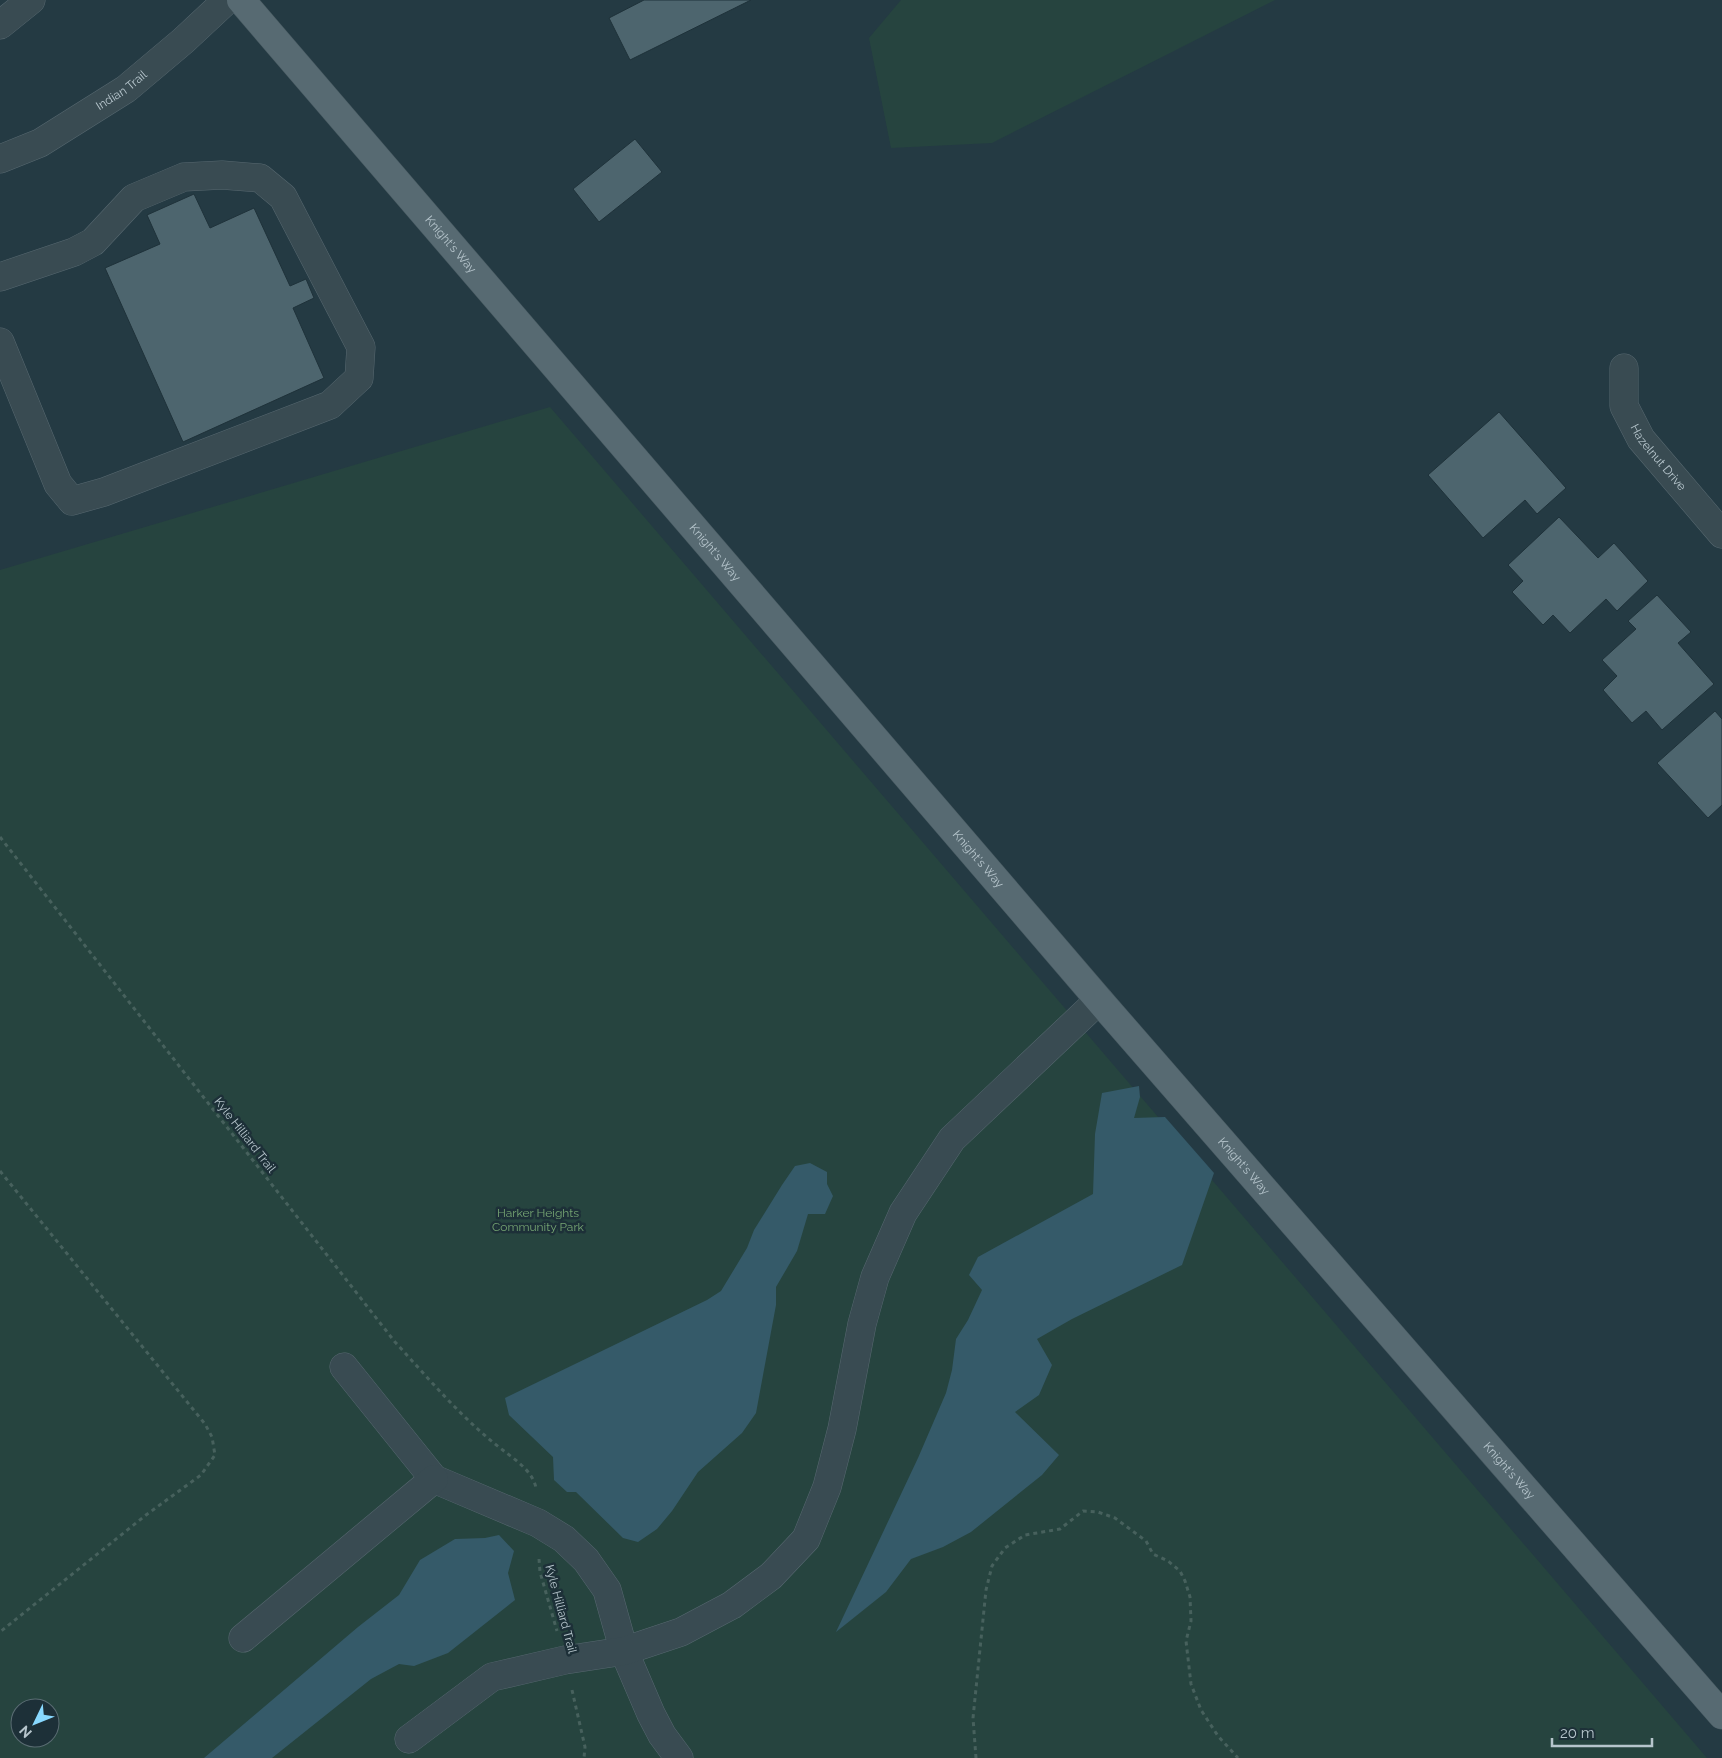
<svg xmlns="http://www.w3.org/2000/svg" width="1722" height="1758" font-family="Raleway,sans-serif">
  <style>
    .green { fill: #26443f; fill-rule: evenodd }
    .water { fill: #355a69 }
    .building { fill: #4d656e; stroke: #1f323a }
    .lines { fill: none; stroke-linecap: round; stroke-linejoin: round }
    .minor-casing { stroke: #576870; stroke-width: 29 }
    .major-casing { stroke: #45575f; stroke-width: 29 }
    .path { stroke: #47615d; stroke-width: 3; stroke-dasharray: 4 4; stroke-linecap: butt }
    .minor { stroke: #394b52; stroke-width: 28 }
    .major { stroke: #576a72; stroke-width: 28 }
    .labels { text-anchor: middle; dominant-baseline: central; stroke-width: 5; stroke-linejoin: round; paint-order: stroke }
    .street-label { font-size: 12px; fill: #b6c5cc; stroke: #1d3038 }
    .park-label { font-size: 12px; fill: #75a472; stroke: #1d3038 }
  </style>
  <rect width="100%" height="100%" fill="#243a43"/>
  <g class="green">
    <path d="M901,0H1275L992,143L891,148L869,38Z"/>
    <path d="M550,407L1707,1758H0V570ZM20,1708H50V1738H20Z"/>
  </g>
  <g class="water">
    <path d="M1139,1086L1140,1097L1134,1118L1165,1117L1214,1173L1182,1265L1072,1319L1037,1339L1052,1365L1039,1395L1015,1412L1059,1455L1042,1475L971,1532L943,1547L911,1559L886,1592L836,1632L918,1458L946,1393L952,1370L956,1339L968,1320L982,1290L969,1275L978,1257L1093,1194L1095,1134L1102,1093Z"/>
    <path d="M810,1163L827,1172V1184L833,1196L825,1214H808L797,1251L776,1287V1305L756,1413L742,1433L698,1472L672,1511L657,1529L638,1542L623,1538L576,1492H567L554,1480L553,1457L509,1415L505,1398L707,1300L721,1291L747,1248L754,1230L782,1185L795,1166Z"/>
    <path d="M499,1535L514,1551L508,1573L515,1600L448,1653L414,1666L399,1664L371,1679L272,1758H204L358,1627L399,1595L420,1560L455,1539L485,1538Z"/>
  </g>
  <g class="building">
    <path d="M644,0H751L630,60L609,18Z"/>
    <path d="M635,139L662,172L599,222L573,189Z"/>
    <path d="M194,194L210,228L254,208L290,286L306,279L314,298L293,308L324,378L183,442L105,268L160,244L147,215Z"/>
    <path d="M1499,412L1566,488L1537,514L1525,500L1483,538L1428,475Z"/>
    <path d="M1559,517L1598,558L1614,543L1648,581L1617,611L1606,599L1570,633L1553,615L1543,625L1512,592L1523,581L1508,565Z"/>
    <path d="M1657,595L1691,632L1678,643L1714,684L1662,730L1646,711L1632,723L1603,690L1617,676L1602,660L1636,629L1628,621Z"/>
    <path d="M1715,711L1722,719V805L1708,818L1657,763Z"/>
  </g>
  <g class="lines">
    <defs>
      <g id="minor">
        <path d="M0,25L31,0"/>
        <path id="s1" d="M0,159L40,143L126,89L183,41L227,0"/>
        <path d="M0,277L74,252L93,242L134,198L184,177L222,175L260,178L283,197L361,347L359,378L330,405L104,492L72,501L58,484L0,342"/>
        <path id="s2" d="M1624,368V406L1641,439L1722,534"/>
        <path d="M344,1367L434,1479L538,1523L564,1539L586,1560L607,1590L624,1651L651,1714L662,1735L679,1758"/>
        <path d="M243,1638L434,1479"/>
        <path d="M409,1739L492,1677L565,1660L624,1651L681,1632L732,1605L771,1576L806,1539L827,1487L842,1429L862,1324L875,1277L903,1213L952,1139L1099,1000"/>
      </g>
      <g id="major">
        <path id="s3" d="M241,0L1099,1000L1722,1715"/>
      </g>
    </defs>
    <use href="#minor" class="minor-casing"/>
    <use href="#major" class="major-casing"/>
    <g class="path">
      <path d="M0,837L395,1342C430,1380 463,1420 504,1451C517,1461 533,1472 536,1488"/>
      <path d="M0,1171L205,1424L212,1437L215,1455L201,1475L146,1515L0,1632"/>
      <path d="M539,1559L540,1572L557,1631"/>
      <path d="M572,1690L585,1747L584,1758"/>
      <path d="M976,1758L973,1718L986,1590L992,1566L1005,1548L1025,1535L1060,1529L1083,1511L1098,1512L1115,1518L1146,1541L1153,1554L1168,1561L1180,1571L1185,1581L1190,1597L1191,1621L1186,1641L1191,1684L1201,1710L1218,1736L1238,1758"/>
    </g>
    <use href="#minor" class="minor"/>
    <use href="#major" class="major"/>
  </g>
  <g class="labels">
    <g class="street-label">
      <text stroke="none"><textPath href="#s1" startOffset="140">Indian Trail</textPath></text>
      <text stroke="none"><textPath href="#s3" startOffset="322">Knight's Way</textPath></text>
      <text stroke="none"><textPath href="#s2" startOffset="100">Hazelnut Drive</textPath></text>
      <text stroke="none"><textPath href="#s3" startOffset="728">Knight's Way</textPath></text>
      <text stroke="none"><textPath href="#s3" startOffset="1132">Knight's Way</textPath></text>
      <text transform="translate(245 1135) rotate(52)">Kyle Hilliard Trail</text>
      <text stroke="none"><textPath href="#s3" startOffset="1538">Knight's Way</textPath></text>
      <text stroke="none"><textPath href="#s3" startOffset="1942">Knight's Way</textPath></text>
      <text transform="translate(561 1609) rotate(75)">Kyle Hilliard Trail</text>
    </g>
    <g class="park-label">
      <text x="538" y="1213">Harker Heights<tspan x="538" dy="14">Community Park</tspan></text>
    </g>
  </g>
  <g transform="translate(35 1723) rotate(227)"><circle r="24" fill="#1d3038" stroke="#5a6c73"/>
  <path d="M0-4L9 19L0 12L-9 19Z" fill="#88d9ff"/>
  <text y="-8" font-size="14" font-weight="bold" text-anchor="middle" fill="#b6c5cc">N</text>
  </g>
  <path d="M1552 1738v8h100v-8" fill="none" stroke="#b6c5cc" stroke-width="2.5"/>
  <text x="1560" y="1738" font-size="15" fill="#b6c5cc" stroke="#1d3038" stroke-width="4" paint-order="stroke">20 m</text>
</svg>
